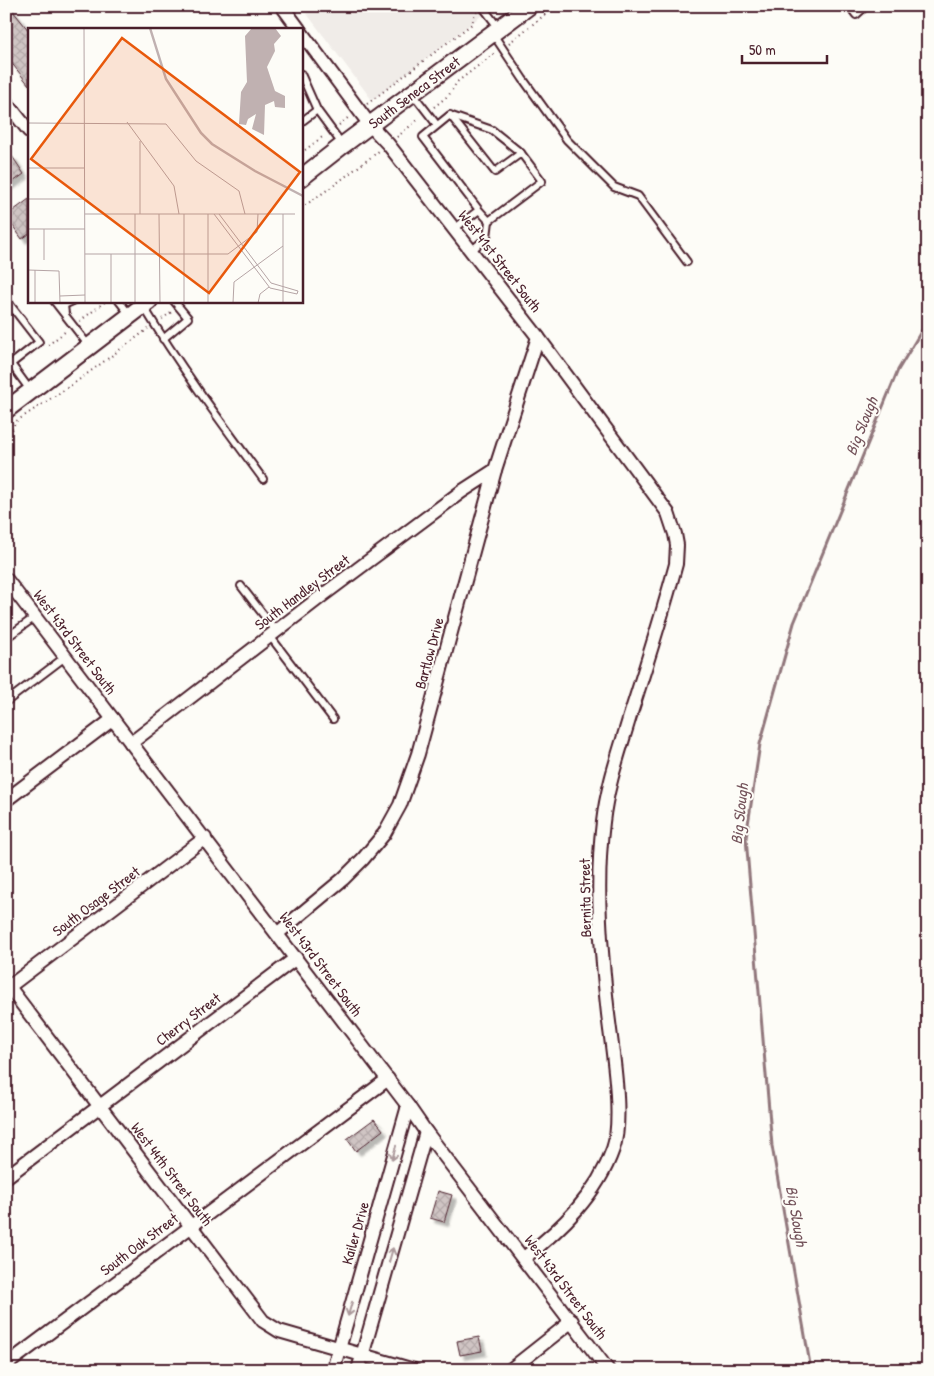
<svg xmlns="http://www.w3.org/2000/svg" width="934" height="1376" font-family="'Patrick Hand',sans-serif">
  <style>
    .built { fill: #f0ece8 }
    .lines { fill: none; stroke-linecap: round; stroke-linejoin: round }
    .stream { stroke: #91777b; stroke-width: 3 }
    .building { fill: url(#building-cross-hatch); stroke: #4a1f2b; filter: url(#shadow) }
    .service-casing { stroke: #4a1f2b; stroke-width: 10 }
    .minor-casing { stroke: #4a1f2b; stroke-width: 16 }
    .tertiary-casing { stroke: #4a1f2b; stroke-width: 20 }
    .path { stroke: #4a1f2b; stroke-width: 2; stroke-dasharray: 1 4; stroke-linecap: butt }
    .service { stroke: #fdfcf7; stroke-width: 6 }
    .minor { stroke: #fdfcf7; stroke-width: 12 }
    .tertiary { stroke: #fdfcf7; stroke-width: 16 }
    .oneway { stroke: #ac999b }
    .labels { text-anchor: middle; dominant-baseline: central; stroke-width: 4; stroke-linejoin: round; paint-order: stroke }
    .street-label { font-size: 15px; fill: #4a1f2b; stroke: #fdfcf7 }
    .water-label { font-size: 16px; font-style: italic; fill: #73525a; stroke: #fdfcf7 }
    .inset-river { fill: none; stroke: #c0b1b1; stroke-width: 2.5 }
    .inset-road { fill: none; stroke: #b5a4a5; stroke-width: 1 }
    .view { fill: #e8590c; fill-opacity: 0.15; stroke: #e8590c; stroke-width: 2.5 }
    .inset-edge { fill: none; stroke: #4a1f2b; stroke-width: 2.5 }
  </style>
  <defs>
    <pattern id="building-cross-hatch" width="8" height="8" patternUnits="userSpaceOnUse" patternTransform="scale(1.25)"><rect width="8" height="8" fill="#d0c5c4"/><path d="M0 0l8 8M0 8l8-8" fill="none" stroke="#b4a9a9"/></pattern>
    <filter id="shadow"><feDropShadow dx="4.5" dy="4.5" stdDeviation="1" flood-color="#0004"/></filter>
  </defs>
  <rect width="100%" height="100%" fill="#fdfcf7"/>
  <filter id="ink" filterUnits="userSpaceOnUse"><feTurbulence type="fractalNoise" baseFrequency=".02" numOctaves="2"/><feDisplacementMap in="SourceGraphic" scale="10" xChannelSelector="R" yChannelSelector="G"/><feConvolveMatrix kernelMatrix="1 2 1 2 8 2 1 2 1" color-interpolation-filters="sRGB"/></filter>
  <g filter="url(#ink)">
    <path class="built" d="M301,6H494L372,100Z"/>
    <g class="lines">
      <path class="stream" d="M811,1370L772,1146L746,838L760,744L794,623L898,370L928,320"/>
    </g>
    <g class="building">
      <path d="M6,6H9L29,31V85L6,56Z"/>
      <path d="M12,156L24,174L6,187V160Z"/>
      <path d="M29,199V234L22,239L6,216Z"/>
      <path d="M374,1119L383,1130L356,1151L347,1139Z"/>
      <path d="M438,1191L452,1195L444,1222L430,1218Z"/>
      <path d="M479,1337L482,1351L460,1355L457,1341Z"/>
    </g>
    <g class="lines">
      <defs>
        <g id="service">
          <path d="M482,6L498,27"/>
          <path d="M849,6L856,15L866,6"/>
          <path d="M493,34L523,79L567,140L614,187L638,196L687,262"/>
          <path d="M301,74L317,110L342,144"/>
          <path d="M413,94L437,125"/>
          <path d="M452,116L492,130L521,153"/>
          <path d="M301,122L317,110"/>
          <path d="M454,229L479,210L423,137L450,115L495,172L521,153L542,181L489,221L479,210"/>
          <path d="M471,251L487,237L489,221"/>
          <path d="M54,301L89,346"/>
          <path d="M61,301L64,305L65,314"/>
          <path d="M119,301L130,315"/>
          <path d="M6,303L8,302L39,342L11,364L30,390"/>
          <path d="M64,305L73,301"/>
          <path d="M144,307C180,367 221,422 263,479"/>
          <path d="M163,339L188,318L174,301"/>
          <path d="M241,586L276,631"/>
          <path d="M270,636L333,719"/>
          <path d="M6,638L35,617"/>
          <path d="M6,702L65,657"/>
        </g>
        <g id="minor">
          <path d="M282,6L299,29"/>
          <path d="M301,32L370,125L388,144L538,337L668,513L675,534L677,545L676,564C662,616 646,666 630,716C620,750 607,786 603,822C595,887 601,950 608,1014C612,1048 624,1119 613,1149C597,1195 561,1229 524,1258"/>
          <path d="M6,102L29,131"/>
          <path d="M6,579L408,1106L426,1132L608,1370"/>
          <path d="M131,743L323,595L461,492L495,470"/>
          <path d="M6,800L113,719"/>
          <path d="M278,933L343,879L363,859L384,834L400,805L418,754L495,470L538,337"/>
          <path d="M6,983L263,1321L279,1331L414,1370"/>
          <path d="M6,989L205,838"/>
          <path d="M6,1177L296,958"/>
          <path d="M6,1365L388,1079"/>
          <path d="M333,1370L408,1106"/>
          <path d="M358,1370L426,1132"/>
          <path d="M510,1370L572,1321"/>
        </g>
        <g id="tertiary">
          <path id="s1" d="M301,178L343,145L529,6"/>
          <path d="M6,410L149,301"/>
        </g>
      </defs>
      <use href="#service" class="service-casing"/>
      <use href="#minor" class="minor-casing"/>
      <use href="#tertiary" class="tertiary-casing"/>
      <g class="path">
        <path d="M469,6L475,13"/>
        <path d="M509,43L556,6"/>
        <path d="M367,104L472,24L475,13L477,12"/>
        <path d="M434,107L449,95L457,82L495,53"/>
        <path d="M339,125L349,117"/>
        <path d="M397,137L420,118"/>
        <path d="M301,153L325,135"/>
        <path d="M301,208L333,186L379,151"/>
        <path d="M162,319L173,311"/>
        <path d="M80,321L106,301"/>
        <path d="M48,345L66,331"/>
        <path d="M6,437L11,433L15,422L76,382L148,329"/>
      </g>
      <use href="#service" class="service"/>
      <use href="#minor" class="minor"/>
      <use href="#tertiary" class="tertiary"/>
    </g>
    <defs><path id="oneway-shaft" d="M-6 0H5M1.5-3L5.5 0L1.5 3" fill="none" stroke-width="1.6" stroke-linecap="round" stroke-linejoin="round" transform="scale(1.25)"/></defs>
    <g class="oneway">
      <use href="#oneway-shaft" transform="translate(394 1153) rotate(106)"/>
      <use href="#oneway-shaft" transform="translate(391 1255) rotate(-74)"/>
      <use href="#oneway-shaft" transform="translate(350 1309) rotate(106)"/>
    </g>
  </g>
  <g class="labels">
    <g class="street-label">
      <text stroke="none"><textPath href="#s1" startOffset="142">South Seneca Street</textPath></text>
      <text transform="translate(500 261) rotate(52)">West 41st Street South</text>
      <text transform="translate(302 592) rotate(-37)">South Handley Street</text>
      <text transform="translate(75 642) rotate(53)">West 43rd Street South</text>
      <text transform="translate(429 653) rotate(-75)">Bartlow Drive</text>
      <text transform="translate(585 898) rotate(-91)">Bernita Street</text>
      <text transform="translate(96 901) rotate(-37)">South Osage Street</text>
      <text transform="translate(321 964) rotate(53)">West 43rd Street South</text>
      <text transform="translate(188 1019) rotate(-37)">Cherry Street</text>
      <text transform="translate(172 1174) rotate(53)">West 44th Street South</text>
      <text transform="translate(355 1233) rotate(-74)">Kailer Drive</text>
      <text transform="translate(139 1244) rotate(-37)">South Oak Street</text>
      <text transform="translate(566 1287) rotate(53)">West 43rd Street South</text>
    </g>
    <g class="water-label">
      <text transform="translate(861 426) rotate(-68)">Big Slough</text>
      <text transform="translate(739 814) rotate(-84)">Big Slough</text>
      <text transform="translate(797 1216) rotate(80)">Big Slough</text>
    </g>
  </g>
  <g transform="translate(28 28)">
    <rect width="275" height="275" fill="#fdfcf7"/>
    <path d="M224,0H247L253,8L246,16L247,23L239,39L247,63L257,68V80L247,79L246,73L237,77L236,107L224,101L228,86L220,91L218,97L211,96L213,64L219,54L217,8Z" fill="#c0b1b1"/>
    <path class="inset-river" d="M122,0L138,51L173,105L184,116L227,143L275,168"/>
    <path class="inset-road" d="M56,0L57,275M99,94L146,158L151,186M0,95L138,96L168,133L211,163L217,186M0,140H56M0,171H57M57,186H267M107,186V275M112,186V113M131,186L132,275M156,186V275M186,186L242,260L269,266L270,263M191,186L243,255L270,263M255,186V275M0,201H57M57,226H200L229,204L230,186M83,226V275M16,232V201M0,242L31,243L32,275M7,242V275M32,268L57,267M180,275V186M205,275L206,254L255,218M230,275L232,266L241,259"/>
    <path class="view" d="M94,10L272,144L181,265L3,131Z"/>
    <rect width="275" height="275" class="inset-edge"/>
  </g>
  <rect width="934" height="1376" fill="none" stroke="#fdfcf7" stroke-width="25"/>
  <rect x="12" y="12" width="909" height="1351" fill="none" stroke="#4a1f2b" stroke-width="2" filter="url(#ink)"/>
  <path d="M742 55v8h85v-8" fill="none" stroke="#4a1f2b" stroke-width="2.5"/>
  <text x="749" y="55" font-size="15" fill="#4a1f2b" stroke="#fdfcf7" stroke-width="4" paint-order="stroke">50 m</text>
</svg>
